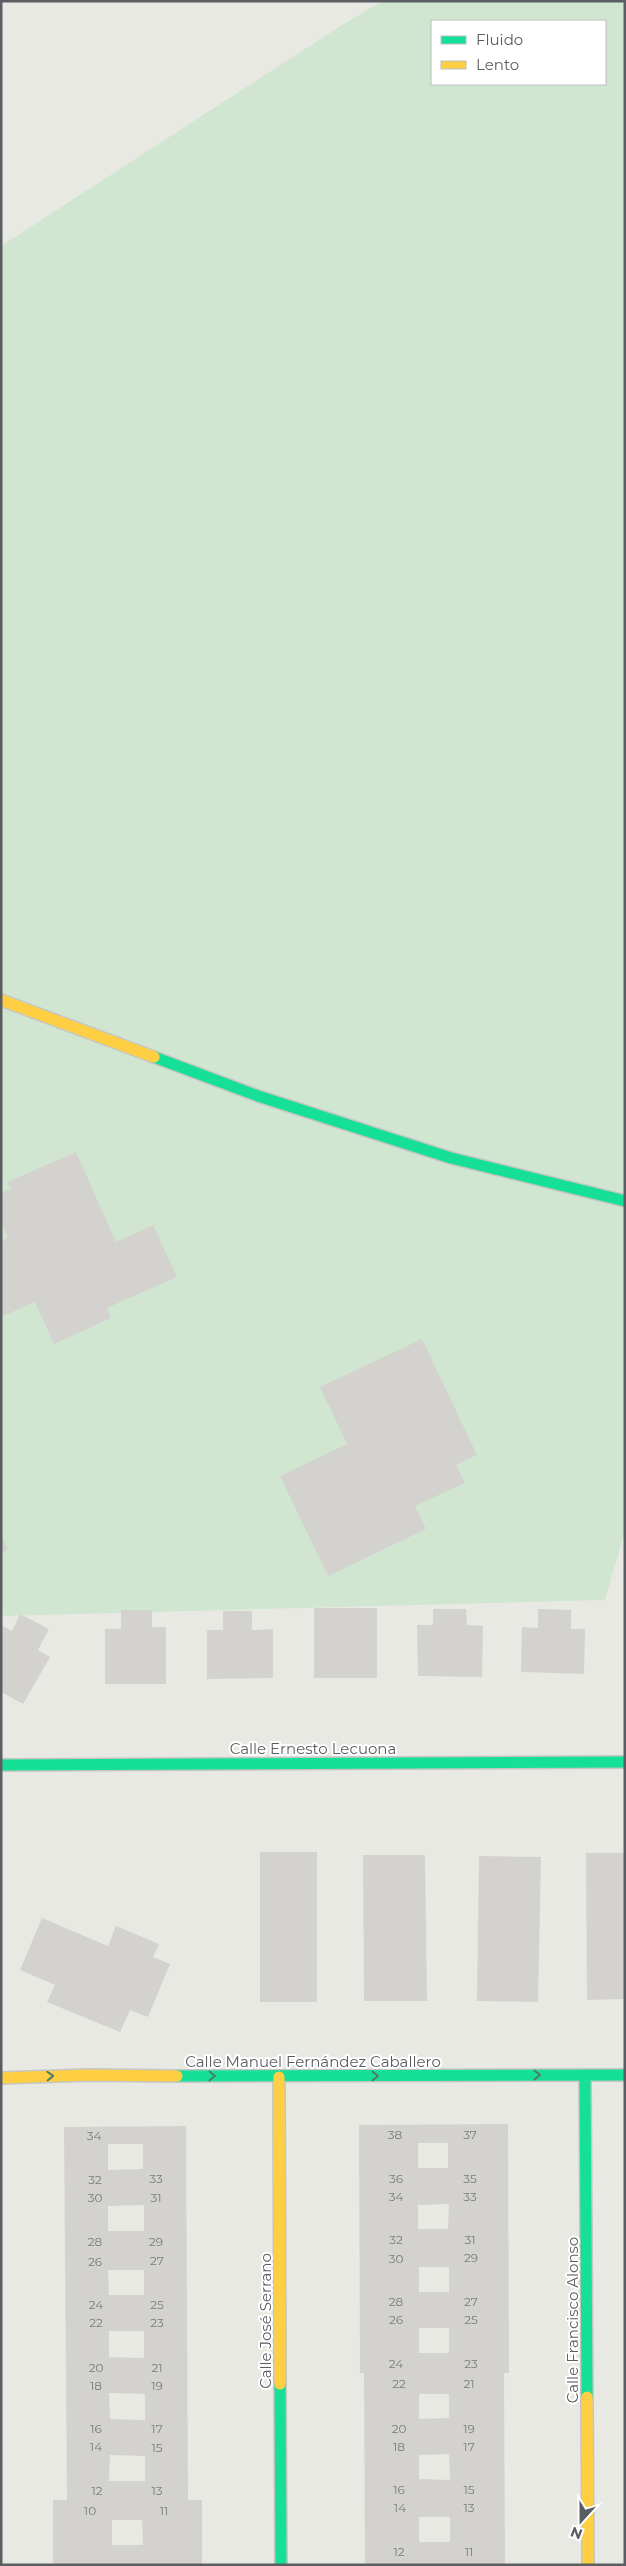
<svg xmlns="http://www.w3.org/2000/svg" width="626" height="2566" font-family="Montserrat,sans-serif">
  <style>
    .green { fill: #d1e6d0; fill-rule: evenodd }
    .building { fill: #d3d2cf; fill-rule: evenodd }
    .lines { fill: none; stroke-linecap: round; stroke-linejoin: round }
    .fast-casing { stroke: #c5c6c4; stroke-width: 14 }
    .slow-casing { stroke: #c5c6c4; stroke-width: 14 }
    .fast { stroke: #16e098; stroke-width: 11 }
    .slow { stroke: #ffcf43; stroke-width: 11 }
    .oneway { stroke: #497e6f }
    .labels { text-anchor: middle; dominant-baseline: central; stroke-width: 4; stroke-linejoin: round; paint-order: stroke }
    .number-label { font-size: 12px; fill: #797b7d }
    .street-label { font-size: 15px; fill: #5a5d61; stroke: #fff }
  </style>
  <rect width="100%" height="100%" fill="#e9e9e4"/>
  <path class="green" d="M382,1H625V1531L605,1600L4,1616L1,1609V246L339,27ZM432,21H605V84H432Z"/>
  <g class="building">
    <path d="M76,1152L116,1242L153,1225L177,1277L107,1308L111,1318L54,1344L35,1302L1,1317V1241L8,1238L1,1223V1193L11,1189L7,1182Z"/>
    <path d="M422,1339L477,1455L456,1465L465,1483L415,1506L426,1529L328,1576L280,1476L347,1444L320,1387Z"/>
    <path d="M1,1534L8,1550L1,1553Z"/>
    <rect x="314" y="1608" width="63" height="70"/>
    <path d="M433,1609H466L467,1625L483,1626L482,1677L418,1676L417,1625H433Z"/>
    <path d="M538,1609L571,1610V1629H585L584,1674L521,1672L522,1627L538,1628Z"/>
    <path d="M121,1610H152V1627H166V1684H105V1629H121Z"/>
    <path d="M223,1611H252V1630L273,1629V1678L207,1679V1630H223Z"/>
    <path d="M20,1614L49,1629L38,1650L50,1657L23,1704L1,1692V1625L12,1631Z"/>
    <rect x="260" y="1852" width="57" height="150"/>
    <path d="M586,1853H625V1999L587,2000Z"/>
    <path d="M363,1855H425L427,2001H364Z"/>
    <path d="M479,1856L541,1857L538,2002L477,2001Z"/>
    <path d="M42,1918L108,1946L116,1926L159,1944L153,1957L170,1964L148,2017L130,2010L120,2032L47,2002L55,1985L20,1970Z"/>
    <path d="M508,2124L509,2373H504L505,2565H365L364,2373H360L359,2125ZM418,2143H448V2168H418ZM449,2204L448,2229H418V2205ZM419,2267H449V2292H419ZM419,2328H449V2353H419ZM419,2394H449V2418L419,2419ZM449,2454L450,2480L419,2479V2455ZM419,2517H450V2542H419Z"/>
    <path d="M186,2126L188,2500H202V2565H53V2500H67L64,2127ZM108,2144H143V2169L108,2170ZM144,2205V2231H108V2206ZM108,2270H144V2295H109ZM109,2331H144V2358L109,2357ZM109,2393L145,2394V2420L110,2419ZM110,2455L145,2456V2481H109ZM112,2520H142L143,2545H112Z"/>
  </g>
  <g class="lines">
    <defs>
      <g id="fast">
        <path d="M154,1057L258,1096L451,1158L625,1201"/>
        <path d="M1,1765L625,1762"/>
        <path d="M585,2075L587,2397"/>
        <path d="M177,2076L625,2075"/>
        <path d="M280,2384L281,2565"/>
      </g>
      <g id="slow">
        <path d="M1,1000L154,1057"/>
        <path d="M279,2077L280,2384"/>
        <path d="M1,2078L88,2075L177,2076"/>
        <path d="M587,2397L588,2565"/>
      </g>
    </defs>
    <use href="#fast" class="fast-casing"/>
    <use href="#slow" class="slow-casing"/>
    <use href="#fast" class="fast"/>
    <use href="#slow" class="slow"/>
  </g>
  <defs><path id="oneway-chevron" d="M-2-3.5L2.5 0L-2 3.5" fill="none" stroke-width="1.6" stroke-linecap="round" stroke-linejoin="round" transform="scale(1.25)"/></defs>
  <g class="oneway">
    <use href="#oneway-chevron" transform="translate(537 2075)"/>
    <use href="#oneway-chevron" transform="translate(50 2076) rotate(-2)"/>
    <use href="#oneway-chevron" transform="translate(212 2076) rotate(1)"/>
    <use href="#oneway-chevron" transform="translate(375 2076)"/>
  </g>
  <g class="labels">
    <g class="number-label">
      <text x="395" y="2134">38</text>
      <text x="470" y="2134">37</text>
      <text x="94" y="2135">34</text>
      <text x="156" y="2178">33</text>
      <text x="396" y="2178">36</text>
      <text x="470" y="2178">35</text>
      <text x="95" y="2179">32</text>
      <text x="396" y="2196">34</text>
      <text x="470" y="2196">33</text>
      <text x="95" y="2197">30</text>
      <text x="156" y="2197">31</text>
      <text x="396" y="2239">32</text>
      <text x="470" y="2239">31</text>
      <text x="95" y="2241">28</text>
      <text x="156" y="2241">29</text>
      <text x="471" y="2257">29</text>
      <text x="396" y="2258">30</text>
      <text x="157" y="2260">27</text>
      <text x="95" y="2261">26</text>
      <text x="396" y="2301">28</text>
      <text x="471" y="2301">27</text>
      <text x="96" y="2304">24</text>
      <text x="157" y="2304">25</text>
      <text x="396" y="2319">26</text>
      <text x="471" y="2319">25</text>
      <text x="96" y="2322">22</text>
      <text x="157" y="2322">23</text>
      <text x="396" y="2363">24</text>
      <text x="471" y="2363">23</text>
      <text x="96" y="2367">20</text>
      <text x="157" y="2367">21</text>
      <text x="399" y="2383">22</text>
      <text x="469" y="2383">21</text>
      <text x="96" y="2385">18</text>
      <text x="157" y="2385">19</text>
      <text x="96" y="2428">16</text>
      <text x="157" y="2428">17</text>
      <text x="399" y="2428">20</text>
      <text x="469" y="2428">19</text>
      <text x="96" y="2446">14</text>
      <text x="399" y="2446">18</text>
      <text x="469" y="2446">17</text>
      <text x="157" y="2447">15</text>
      <text x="399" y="2489">16</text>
      <text x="469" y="2489">15</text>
      <text x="97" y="2490">12</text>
      <text x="157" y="2490">13</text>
      <text x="400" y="2507">14</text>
      <text x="469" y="2507">13</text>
      <text x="90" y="2510">10</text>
      <text x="164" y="2510">11</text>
      <text x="399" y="2551">12</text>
      <text x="469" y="2551">11</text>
    </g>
    <g class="street-label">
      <text x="313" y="1748">Calle Ernesto Lecuona</text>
      <text x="313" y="2061">Calle Manuel Fernández Caballero</text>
      <text transform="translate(572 2320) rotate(-90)">Calle Francisco Alonso</text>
      <text transform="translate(265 2321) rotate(-90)">Calle José Serrano</text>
    </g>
  </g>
  <rect width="626" height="2566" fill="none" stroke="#5a5d61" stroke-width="5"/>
  <rect x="431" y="20" width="175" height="65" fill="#ffffff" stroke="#bdbec0"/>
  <rect x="441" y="36" width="25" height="8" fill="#16e098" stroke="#bdbec0"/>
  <text x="476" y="45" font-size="15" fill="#5a5d61">Fluido</text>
  <rect x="441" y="61" width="25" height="8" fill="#ffcf43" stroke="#bdbec0"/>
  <text x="476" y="70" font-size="15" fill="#5a5d61">Lento</text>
  <g transform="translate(581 2521) rotate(201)" stroke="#ffffff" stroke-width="4" paint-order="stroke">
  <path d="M0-4L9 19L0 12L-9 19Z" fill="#5a5d61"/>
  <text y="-8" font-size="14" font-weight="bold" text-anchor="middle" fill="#5a5d61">N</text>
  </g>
</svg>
